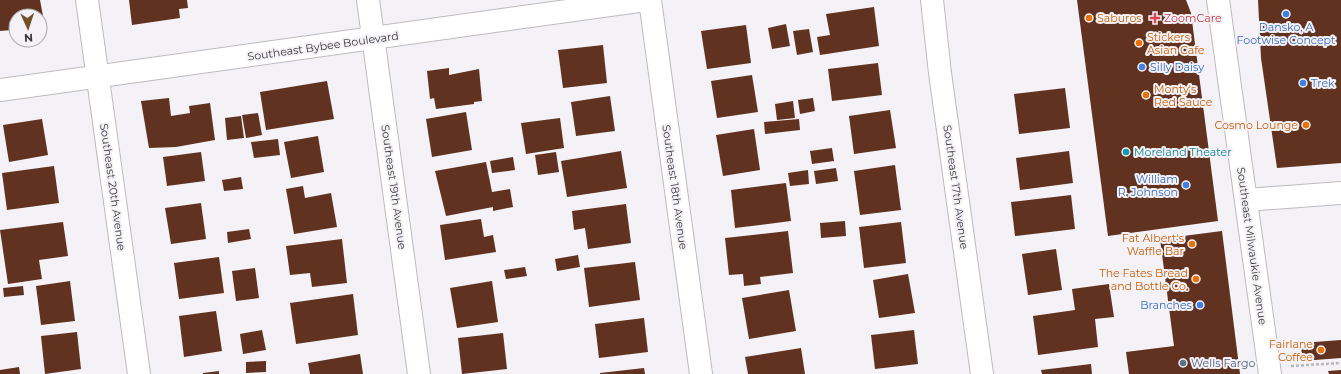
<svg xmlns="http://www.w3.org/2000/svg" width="1341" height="374" font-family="Montserrat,sans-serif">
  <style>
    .building { fill: #60321f }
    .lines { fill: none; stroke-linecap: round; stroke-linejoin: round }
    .street-casing { stroke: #bdbabf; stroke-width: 24 }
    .secondary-casing { stroke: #bdbabf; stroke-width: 24 }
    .path { stroke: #b7b6ba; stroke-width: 2.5; stroke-dasharray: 3 2; stroke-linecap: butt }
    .street { stroke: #fff; stroke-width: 22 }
    .secondary { stroke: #fff; stroke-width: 22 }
    .shop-dot { fill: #3f7fe0; stroke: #f4f2f7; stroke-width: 1.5 }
    .food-dot { fill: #e8710a; stroke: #f4f2f7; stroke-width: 1.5 }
    .health-dot { fill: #e0444e; stroke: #f4f2f7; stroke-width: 1.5 }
    .culture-dot { fill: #0f9aa8; stroke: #f4f2f7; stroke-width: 1.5 }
    .service-dot { fill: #5c6f8a; stroke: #f4f2f7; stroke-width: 1.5 }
    .labels { text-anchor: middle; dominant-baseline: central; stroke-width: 4; stroke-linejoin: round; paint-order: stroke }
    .food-label { font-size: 11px; fill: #c56008; stroke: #f4f2f7; text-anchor: end }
    .health-label { font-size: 11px; fill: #be3a42; stroke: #f4f2f7; text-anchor: start }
    .shop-label { font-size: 11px; fill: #366cbe; stroke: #f4f2f7; text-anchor: start }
    .street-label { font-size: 11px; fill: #39383a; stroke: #f4f2f7 }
    .culture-label { font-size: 11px; fill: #0d838f; stroke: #f4f2f7; text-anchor: start }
    .service-label { font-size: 11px; fill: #4e5e75; stroke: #f4f2f7; text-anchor: start }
  </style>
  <rect width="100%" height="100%" fill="#f4f2f7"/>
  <g class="building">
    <path d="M0,0H40L43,16H16V20L11,21L12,30L0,31Z"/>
    <path d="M129,0H187L188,8L179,9L180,18L132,25Z"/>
    <path d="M1077,0H1186L1191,13L1218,221L1108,236Z"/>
    <path d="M1258,0H1341V163L1277,168L1261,58Z"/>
    <path d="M874,7L879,46L820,55L817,37L830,35L826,14Z"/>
    <path d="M786,24L790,46L772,49L768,28Z"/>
    <path d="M746,25L751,63L707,69L701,31Z"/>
    <path d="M809,29L813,52L797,55L793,31Z"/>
    <path d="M603,45L607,83L563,88L558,50Z"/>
    <path d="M878,63L882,95L832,101L828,69Z"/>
    <path d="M449,68V75L479,69L482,101L474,102V104L436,109L434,98L430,99L427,71Z"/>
    <path d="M752,75L758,112L717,118L711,81Z"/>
    <path d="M327,81L334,119L266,130L260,92Z"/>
    <path d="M1065,88L1070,128L1019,134L1014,94Z"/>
    <path d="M610,96L615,131L576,136L571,102Z"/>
    <path d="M169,98L171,116L190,113L189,106L210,103L215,140L176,147L149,148L141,101Z"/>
    <path d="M813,98L815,111L800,114L798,100Z"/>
    <path d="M793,101L795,118L777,120L775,104Z"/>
    <path d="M890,110L896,148L854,154L849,116Z"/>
    <path d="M466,112L472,150L432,157L426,119Z"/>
    <path d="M258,113L262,135L246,138L242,115Z"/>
    <path d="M241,116L244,138L227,140L225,118Z"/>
    <path d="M560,118L564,148L526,154L521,123Z"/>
    <path d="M42,119L48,155L9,162L3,125Z"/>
    <path d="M799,119L800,130L765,134L764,122Z"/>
    <path d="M754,129L760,170L723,176L716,135Z"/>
    <path d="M318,136L324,172L291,178L284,142Z"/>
    <path d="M278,139L280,155L254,158L251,142Z"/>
    <path d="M832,148L834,161L812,164L810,151Z"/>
    <path d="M621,151L627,188L567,197L561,161Z"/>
    <path d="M1069,151L1073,183L1020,190L1016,158Z"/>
    <path d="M201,152L205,181L167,186L163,157Z"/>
    <path d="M556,152L559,172L538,175L535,155Z"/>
    <path d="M513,157L515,170L492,173L490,161Z"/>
    <path d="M486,162L492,192L510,189L513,207L493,211V207L446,216L435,171Z"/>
    <path d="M895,165L901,210L860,215L854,171Z"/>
    <path d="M54,166L59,203L7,210L2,173Z"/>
    <path d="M836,168L838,181L816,184L814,171Z"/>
    <path d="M808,170L809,184L790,186L788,173Z"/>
    <path d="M241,177L243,189L224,191L222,180Z"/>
    <path d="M786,183L791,221L735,228L731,190Z"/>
    <path d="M303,186L305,198L331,193L337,227L294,234L286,189Z"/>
    <path d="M1071,195L1075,229L1015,236L1011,202Z"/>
    <path d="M201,203L206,239L171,244L165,208Z"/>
    <path d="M626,204L631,243L588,249L585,228L574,230L572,211Z"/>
    <path d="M481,219L484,237L493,235L496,252L445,260L440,225Z"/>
    <path d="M845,221L846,236L821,238L820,223Z"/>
    <path d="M63,222L68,256L39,260L42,279L8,284L0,230Z"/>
    <path d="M901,222L906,263L864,268L859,227Z"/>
    <path d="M249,229L251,239L228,243L227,232Z"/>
    <path d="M788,231L793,273L760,277L761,284L744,286L743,274L729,275L725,238Z"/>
    <path d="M1222,231L1240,374H1129L1126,352L1174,346L1160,239Z"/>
    <path d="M342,239L347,283L312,287L310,273L290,275L286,246Z"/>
    <path d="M1056,249L1062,290L1028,295L1022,254Z"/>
    <path d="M578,255L580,267L557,271L555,259Z"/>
    <path d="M219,257L224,293L179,299L174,263Z"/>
    <path d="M635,262L640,300L589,307L584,268Z"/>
    <path d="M525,267L527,276L506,279L504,270Z"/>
    <path d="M255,268L259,298L236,301L232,271Z"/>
    <path d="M908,274L915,313L879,318L873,280Z"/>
    <path d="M70,281L75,321L41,325L36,286Z"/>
    <path d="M492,281L498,322L457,328L450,288Z"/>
    <path d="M1109,284L1114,317L1095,319L1098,347L1038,355L1033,316L1075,310L1072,289Z"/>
    <path d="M23,286L24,295L4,297L3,288Z"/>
    <path d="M789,290L796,331L749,339L742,298Z"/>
    <path d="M353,294L358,335L296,344L290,303Z"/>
    <path d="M216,311L222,351L184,357L179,316Z"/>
    <path d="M644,318L648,352L599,358L595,324Z"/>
    <path d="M262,330L266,350L243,354L240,334Z"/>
    <path d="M914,330L918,364L875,369L871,335Z"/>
    <path d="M77,332L81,369L45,374L41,336Z"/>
    <path d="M503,333L507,369L462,374L458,338Z"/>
    <path d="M1341,340V358L1302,361L1301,343Z"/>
    <path d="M801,348L805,374H748L745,357Z"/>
    <path d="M360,354L363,374H310L308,363Z"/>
    <path d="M266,361V372L246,373V362Z"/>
    <path d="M1091,364L1092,374H1042L1041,370Z"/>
    <path d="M19,367L20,374H0V370Z"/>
    <path d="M644,368L645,374H600V373Z"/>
    <path d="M1341,370V374H1329L1328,371Z"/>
    <path d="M219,371V374H203V373Z"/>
  </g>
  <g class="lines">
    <defs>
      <g id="street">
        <path d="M87,0L139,374"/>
        <path d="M368,0L419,374"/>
        <path d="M650,0L701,374"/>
        <path d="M1246,200L1341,193"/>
      </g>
      <g id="secondary">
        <path d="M932,0L940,73L982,374"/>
        <path d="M1218,0L1270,374"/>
        <path d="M0,90L646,0"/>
      </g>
    </defs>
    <use href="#street" class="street-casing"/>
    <use href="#secondary" class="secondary-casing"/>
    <path class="path" d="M1291,366L1341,363"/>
    <use href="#street" class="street"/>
    <use href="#secondary" class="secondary"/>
  </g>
  <g class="shop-dot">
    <circle cx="1286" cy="14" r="4"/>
    <circle cx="1142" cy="67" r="4"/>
    <circle cx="1303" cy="83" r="4"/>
    <circle cx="1186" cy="185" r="4"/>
    <circle cx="1200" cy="305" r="4"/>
  </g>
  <g class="food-dot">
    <circle cx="1089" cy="18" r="4"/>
    <circle cx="1139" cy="43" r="4"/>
    <circle cx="1146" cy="95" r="4"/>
    <circle cx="1306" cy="125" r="4"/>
    <circle cx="1192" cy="244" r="4"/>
    <circle cx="1196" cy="279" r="4"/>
    <circle cx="1321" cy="350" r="4"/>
  </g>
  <path class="health-dot" d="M1153 12h4v4h4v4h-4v4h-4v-4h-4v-4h4z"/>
  <circle class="culture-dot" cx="1126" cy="152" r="4"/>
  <circle class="service-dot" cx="1183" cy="363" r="4"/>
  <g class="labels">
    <g class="food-label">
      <text x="1097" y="18" text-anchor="start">Saburos</text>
      <text x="1147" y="37" text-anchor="start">Stickers<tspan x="1147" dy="13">Asian Cafe</tspan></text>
      <text x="1154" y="89" text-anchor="start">Monty's<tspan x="1154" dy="13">Red Sauce</tspan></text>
      <text x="1298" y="125">Cosmo Lounge</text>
      <text x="1184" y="238">Fat Albert's<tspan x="1184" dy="13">Waffle Bar</tspan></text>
      <text x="1188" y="273">The Fates Bread<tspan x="1188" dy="13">and Bottle Co.</tspan></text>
      <text x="1313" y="344">Fairlane<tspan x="1313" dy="13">Coffee</tspan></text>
    </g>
    <g class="health-label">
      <text x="1164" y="18">ZoomCare</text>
    </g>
    <g class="shop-label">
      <text x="1286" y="27" text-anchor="middle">Dansko, A<tspan x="1286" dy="13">Footwise Concept</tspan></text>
      <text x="1150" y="67">Silly Daisy</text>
      <text x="1311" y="83">Trek</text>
      <text x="1178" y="179" text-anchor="end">William<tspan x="1178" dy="13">R. Johnson</tspan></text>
      <text x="1192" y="305" text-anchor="end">Branches</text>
    </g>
    <g class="street-label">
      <text transform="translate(323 46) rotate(-8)">Southeast Bybee Boulevard</text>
      <text transform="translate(113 187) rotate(82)">Southeast 20th Avenue</text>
      <text transform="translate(394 187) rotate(82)">Southeast 19th Avenue</text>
      <text transform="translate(675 187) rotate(82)">Southeast 18th Avenue</text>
      <text transform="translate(956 187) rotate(82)">Southeast 17th Avenue</text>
      <text transform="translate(1252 246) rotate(82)">Southeast Milwaukie Avenue</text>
    </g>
    <g class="culture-label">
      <text x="1134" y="152">Moreland Theater</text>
    </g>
    <g class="service-label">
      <text x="1191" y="363">Wells Fargo</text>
    </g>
  </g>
  <g transform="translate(28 28) rotate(177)"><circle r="19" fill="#f4f2f7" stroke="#a9a8ab"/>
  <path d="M0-3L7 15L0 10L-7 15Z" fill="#74512a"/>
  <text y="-6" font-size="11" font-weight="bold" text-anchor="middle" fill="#39383a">N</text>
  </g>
</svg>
